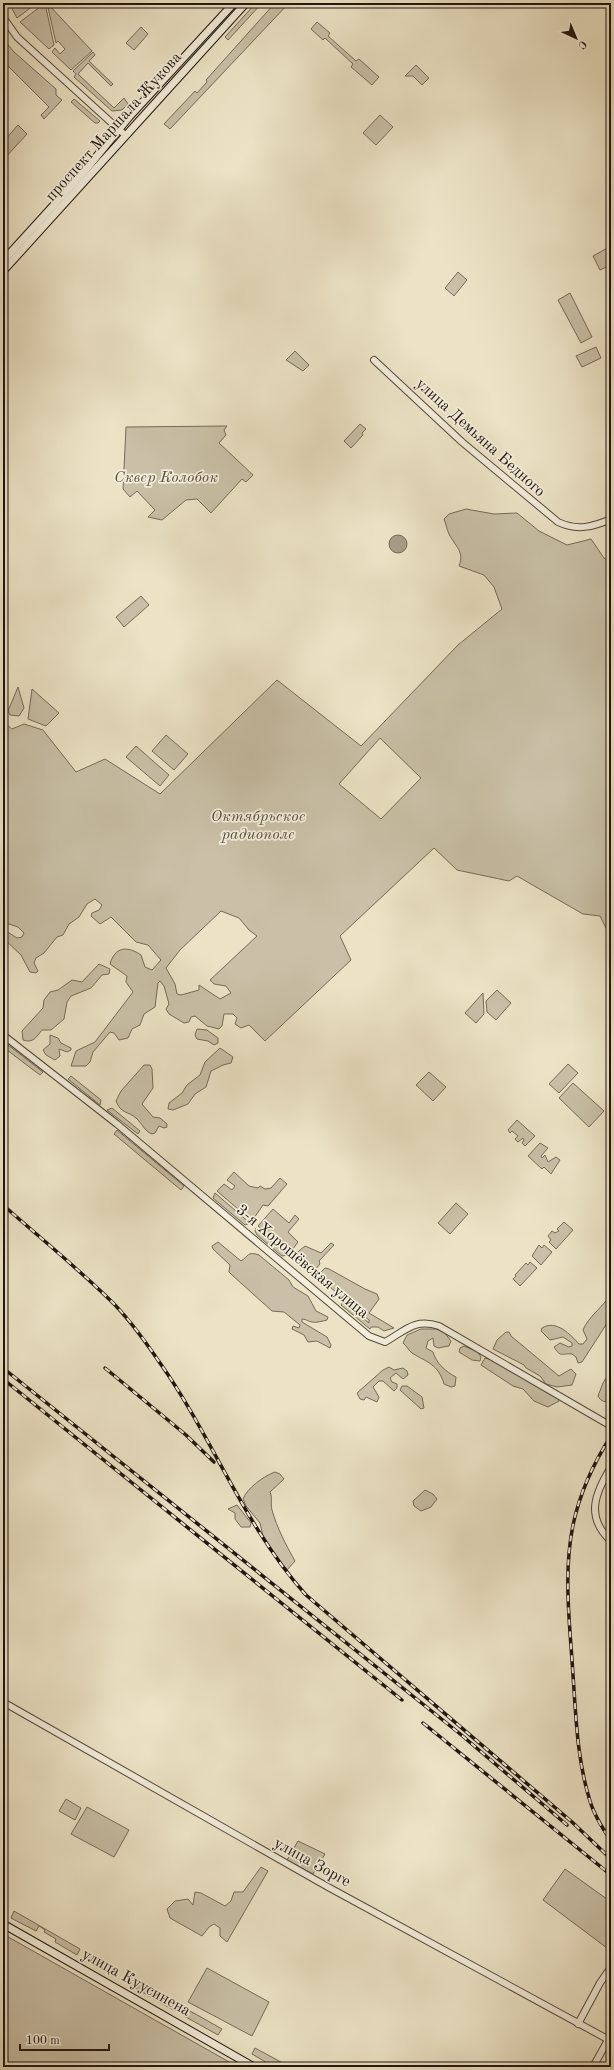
<svg xmlns="http://www.w3.org/2000/svg" width="614" height="2070" font-family="'Old Standard TT',serif">
  <style>
    .green { fill: #c9c0a7; stroke: #746a5a; fill-rule: evenodd }
    .water { fill: #a69d87; stroke: #706757 }
    .lines { fill: none; stroke-linecap: round; stroke-linejoin: round }
    .tertiary-casing { stroke: #52483c; stroke-width: 8 }
    .secondary-casing { stroke: #1f150e; stroke-width: 9 }
    .tertiary { stroke: #f3edda; stroke-width: 6 }
    .secondary { stroke: #f3edda; stroke-width: 7 }
    .rail-casing { stroke: #1f150e; stroke-width: 3.5 }
    .rail { stroke: #f3edda; stroke-width: 2; stroke-dasharray: 6; stroke-linecap: butt }
    .labels { text-anchor: middle; dominant-baseline: central; stroke-width: 3.5; stroke-linejoin: round; paint-order: stroke }
    .street-label { font-size: 16px; fill: #1f150e; stroke: #f3edda }
    .park-label { font-size: 16px; font-style: italic; fill: #5a5144; stroke: #f3edda }
  </style>
  <rect width="100%" height="100%" fill="#ece3c6"/>
  <filter id="stains"><feTurbulence type="fractalNoise" baseFrequency=".005" numOctaves="4"/><feColorMatrix values="0 0 0 0 .2 0 0 0 0 .09 0 0 0 0 .02 0 0 0 .5 -.17"/></filter>
  <radialGradient id="worn" r=".72"><stop offset=".6" stop-color="#630" stop-opacity="0"/><stop offset="1" stop-color="#630" stop-opacity=".3"/></radialGradient>
  <g class="green">
    <path d="M9,3H25L27,7L37,3L17,18Z"/>
    <path d="M45,3L54,45L49,49L20,22Z"/>
    <path d="M47,3L92,51L71,70L52,52L55,48L60,54L65,49L58,41L56,43Z"/>
    <path d="M256,3H262L228,40L225,37Z"/>
    <path d="M275,3H289L170,129L164,124L195,91L197,93L207,82L206,80Z"/>
    <path d="M317,22L330,33L328,36L356,61L359,59L379,77L372,85L351,67L353,64L325,38L323,40L311,29Z"/>
    <path d="M141,27L148,34L134,50L126,43Z"/>
    <path d="M3,39L14,52L56,89V95L62,100L44,119L41,115L49,107L3,61Z"/>
    <path d="M93,52L95,55L89,61L113,84L111,86L88,63L78,74L114,108L124,98L128,104L122,110L112,111L74,77L76,74L73,71Z"/>
    <path d="M416,65L429,78L422,85L413,76H405Z"/>
    <path d="M74,99L100,121L98,123H95L71,102Z"/>
    <path d="M380,115L393,127L376,145L363,133Z"/>
    <path d="M18,125L27,134L4,159L3,142Z"/>
    <path d="M611,246V265L600,270L593,256Z"/>
    <path d="M458,272L467,280L454,296L445,288Z"/>
    <path d="M570,293L592,337L581,343L558,300Z"/>
    <path d="M596,347L601,358L582,367L576,356Z"/>
    <path d="M295,351L309,365L303,371L286,360Z"/>
    <path d="M360,424L366,429L362,433L363,435L351,448L344,441Z"/>
    <path d="M227,426L224,430L226,435L219,443L253,475L246,482L242,479L211,513L197,499L186,500L162,520L148,517L155,510L137,491L130,497L123,489L126,427Z"/>
    <path d="M466,509L494,514L517,513L539,531L567,545L591,539L604,558L611,563V903L609,905L611,914V938L600,916L583,914L517,876L509,881L457,870L434,848L340,936L351,960L265,1041L249,1025L241,1028L235,1024L237,1018L233,1014H224L222,1026L219,1029L207,1026L195,1016L191,1017L189,1022L184,1023L169,1014L166,1009L169,1004L164,986L160,981L158,983L155,1007L144,1014L140,1025L132,1029L128,1038L119,1040L114,1033L110,1032L93,1052L90,1062L86,1066H71L76,1051L95,1042L133,992L126,982L127,976L110,964C115,946 128,946 141,955L145,967L152,970L161,960L148,945L136,942L111,917L100,924L91,916L92,913L99,910L102,905L95,899L87,904L79,917L69,924L63,935L57,937L44,953L36,958L34,963L38,971L36,973L30,972L21,955L3,938V929L17,938L22,937L24,933L18,927L3,922V776L7,772L6,768L3,765V722L12,729L24,724L43,730L76,772L105,759L160,794L277,680L361,746L458,645L502,609L494,587L484,575L459,566C465,552 455,546 449,534C447,530 446,524 444,519L449,514ZM380,738L421,778L381,819L339,784ZM221,911L239,918L249,930L257,936L210,980L214,984L226,986L231,993L220,999L199,985V990L181,995L177,994L175,984L166,968L180,950Z"/>
    <path d="M141,596L149,605L124,627L116,617Z"/>
    <path d="M18,687L24,708L19,716L10,715L8,711Z"/>
    <path d="M32,689L59,713L46,726L28,719Z"/>
    <path d="M166,735L188,754L174,770L152,751Z"/>
    <path d="M136,746L169,775L160,786L126,757Z"/>
    <path d="M99,964L110,969L109,974L102,975L91,988L71,996L67,1002L64,1019L51,1030H42C37,1036 33,1044 23,1040L22,1031L43,1008L44,1000L50,992L58,990L72,980L82,982Z"/>
    <path d="M497,990L511,1003L496,1020L487,1012L486,1001Z"/>
    <path d="M483,993L484,1014L476,1023L465,1013Z"/>
    <path d="M197,1029L207,1030L218,1038V1043L214,1045L208,1041L197,1039L195,1035Z"/>
    <path d="M50,1035L58,1038L61,1043L71,1048V1050L67,1052L59,1049L60,1056L55,1060L46,1055L43,1050L50,1044Z"/>
    <path d="M3,1041L43,1072L40,1075L3,1047Z"/>
    <path d="M220,1048L233,1057L231,1063L223,1065L211,1071L206,1087L195,1094L188,1104L173,1110L168,1109L169,1103L182,1093L187,1085L200,1075L205,1062Z"/>
    <path d="M568,1064L578,1073L559,1093L549,1084Z"/>
    <path d="M144,1065H150L152,1069L153,1088L142,1104L153,1117L160,1118L167,1124V1127L164,1128L159,1126L155,1133L152,1134C144,1131 142,1123 136,1118C128,1111 121,1114 116,1101L121,1091Z"/>
    <path d="M429,1072L446,1087L433,1101L416,1085Z"/>
    <path d="M71,1076L101,1100L100,1105L68,1079Z"/>
    <path d="M573,1083L604,1111L589,1127L559,1098Z"/>
    <path d="M112,1108L140,1131L138,1134L107,1110Z"/>
    <path d="M517,1120L535,1136L525,1146L522,1143L524,1140L523,1138L518,1142L515,1139L518,1136L512,1131L510,1133L508,1130Z"/>
    <path d="M117,1130L184,1186L181,1190L114,1134Z"/>
    <path d="M540,1143L548,1148L541,1156L542,1158L545,1155L548,1162L556,1157L560,1160L551,1174L544,1167L542,1169L528,1156Z"/>
    <path d="M234,1172L249,1186L258,1188L260,1186L265,1189L271,1188L280,1178L287,1184L268,1206L263,1205L252,1221L217,1191L224,1184L232,1190L235,1186L227,1180Z"/>
    <path d="M215,1193L250,1223L245,1225L213,1198Z"/>
    <path d="M456,1203L468,1214L450,1234L438,1223Z"/>
    <path d="M273,1209L289,1223L295,1215L299,1219L288,1232L298,1242L290,1253L258,1226Z"/>
    <path d="M564,1222L573,1230L556,1249L549,1242L551,1240L548,1236L552,1231L555,1233L559,1231L557,1229Z"/>
    <path d="M256,1228L288,1255L282,1256L257,1235L255,1231Z"/>
    <path d="M218,1242L241,1261C249,1256 247,1251 259,1255L289,1280L293,1287L308,1296L316,1311L328,1317L327,1320C323,1321 316,1323 312,1322C308,1322 307,1319 302,1319V1322L327,1337L331,1345L330,1348L317,1341L308,1342L304,1335L292,1329L293,1326L299,1328L300,1325L284,1312L272,1311L232,1275L229,1272L230,1265L213,1249L212,1246Z"/>
    <path d="M331,1243L334,1245L319,1261L320,1264L313,1272L293,1256L305,1246L321,1253Z"/>
    <path d="M539,1245L542,1248L544,1245L552,1252L541,1265L532,1256Z"/>
    <path d="M530,1262L537,1268L520,1286L513,1279L516,1276L515,1275L526,1263L528,1265Z"/>
    <path d="M325,1268L329,1269L365,1289L377,1294L379,1299L369,1313L394,1328L384,1331L378,1327H371L370,1329L341,1305L343,1302L369,1323V1320L317,1276Z"/>
    <path d="M611,1294V1317L582,1362L578,1363L576,1357L572,1354C561,1353 561,1358 554,1347L560,1343L569,1347L572,1346V1343L563,1337L550,1340L541,1331L542,1328C556,1319 571,1335 579,1344H583L587,1339L583,1330C588,1317 603,1307 611,1294Z"/>
    <path d="M421,1329H436L444,1332L451,1341L449,1346L438,1348L434,1346L433,1338L428,1341L426,1348L433,1352C436,1363 446,1372 456,1377L455,1386L451,1387L444,1384C438,1364 428,1363 412,1353C409,1351 406,1345 403,1343L407,1335Z"/>
    <path d="M506,1332H509L511,1336L559,1376L571,1369L576,1374L572,1385L557,1387L546,1384L540,1376L526,1368L524,1365L493,1349L497,1340Z"/>
    <path d="M464,1346L478,1352L481,1357L480,1361L472,1360L459,1352L460,1348Z"/>
    <path d="M485,1358L500,1362L558,1398L559,1401L548,1407L534,1401L523,1389L513,1386L481,1365Z"/>
    <path d="M389,1367L394,1370L403,1368L407,1371L408,1375L403,1379L396,1373L390,1378L392,1382L397,1384V1388L394,1391L383,1381H379L373,1387L379,1397L377,1402L366,1397L364,1400L360,1399L357,1393L383,1370Z"/>
    <path d="M611,1370V1402C605,1402 601,1402 598,1396L603,1383Z"/>
    <path d="M402,1386H407L422,1397L424,1408L421,1409L400,1390Z"/>
    <path d="M275,1472L280,1474L284,1479L270,1492C273,1498 270,1503 272,1510C277,1528 286,1545 295,1561L287,1570L270,1549L263,1536L260,1523L246,1506L243,1499C247,1488 264,1476 275,1472Z"/>
    <path d="M425,1490L433,1494L437,1499L431,1507L421,1511L414,1506L413,1501Z"/>
    <path d="M237,1505L251,1523L250,1527H241L235,1519V1513L228,1509Z"/>
    <path d="M66,1799L81,1808L75,1820L59,1811Z"/>
    <path d="M87,1807L129,1830L114,1857L71,1834Z"/>
    <path d="M298,1841L325,1854L313,1874L287,1860Z"/>
    <path d="M261,1867L268,1871L227,1942L220,1936V1928L214,1924L209,1927L202,1936L170,1918L167,1909L175,1901L188,1899L193,1905L195,1892L201,1893L225,1906L231,1901L234,1892H243Z"/>
    <path d="M565,1869L611,1902V1951L543,1900Z"/>
    <path d="M14,1911L80,1949L77,1955L55,1942L56,1939L44,1932L45,1930L39,1926L36,1931L11,1918Z"/>
    <path d="M3,1934L238,2067H3Z"/>
    <path d="M88,1953L111,1966L109,1969L104,1970L89,1962L87,1958Z"/>
    <path d="M207,1968L269,2002L252,2036L188,2002Z"/>
    <path d="M134,1979L180,2005L178,2008L173,2010L130,1985Z"/>
    <path d="M183,2007L222,2029L218,2035L184,2016L182,2013Z"/>
    <path d="M255,2048L290,2067H274L252,2054Z"/>
  </g>
  <circle class="water" cx="398" cy="544" r="9"/>
  <g class="lines">
    <defs>
      <g id="tertiary">
        <path d="M3,17L17,37L125,135"/>
        <path d="M374,360L462,442L558,522C577,531 593,527 611,519"/>
        <path d="M3,1035L117,1124L369,1336L385,1342C405,1331 414,1318 439,1326L611,1426"/>
        <path d="M611,1467C595,1493 585,1517 611,1541"/>
        <path d="M3,1702L328,1887L611,2041"/>
        <path d="M578,2024L600,1983L611,1967"/>
        <path d="M593,2067L608,2040"/>
      </g>
      <g id="secondary">
        <path d="M3,261L83,173L129,117L234,3"/>
        <path d="M3,271L246,3"/>
        <path d="M3,1924L254,2067"/>
      </g>
    </defs>
    <use href="#tertiary" class="tertiary-casing"/>
    <use href="#secondary" class="secondary-casing"/>
    <use href="#tertiary" class="tertiary"/>
    <use href="#secondary" class="secondary"/>
    <defs>
      <g id="rail">
        <path d="M3,1205C38,1236 75,1266 109,1299C128,1317 145,1341 160,1363C213,1438 244,1526 306,1595L572,1822L611,1859"/>
        <path d="M3,1368L459,1733L567,1825"/>
        <path d="M105,1368L186,1435L214,1462"/>
        <path d="M3,1379L402,1700"/>
        <path d="M611,1436C593,1464 580,1492 573,1525C563,1574 570,1625 573,1675C576,1717 577,1760 590,1801C594,1815 603,1829 611,1841"/>
        <path d="M423,1723L611,1875"/>
      </g>
    </defs>
    <use href="#rail" class="rail-casing"/>
    <use href="#rail" class="rail"/>
  </g>
  <g class="labels">
    <g class="street-label">
      <text transform="translate(114 127) rotate(-48)">проспект Маршала Жукова</text>
      <text transform="translate(480 438) rotate(42)">улица Демьяна Бедного</text>
      <text transform="translate(302 1262) rotate(40)">3-я Хорошёвская улица</text>
      <text transform="translate(312 1863) rotate(29)">улица Зорге</text>
      <text transform="translate(136 1983) rotate(29)">улица Куусинена</text>
    </g>
    <g class="park-label">
      <text x="166" y="478">Сквер Колобок</text>
      <text x="258" y="817">Октябрьское<tspan x="258" dy="18">радиополе</tspan></text>
    </g>
  </g>
  <rect width="614" height="2070" fill="none" stroke="#ece3c6" stroke-width="16"/>
  <rect x="4" y="4" width="606" height="2062" fill="none" stroke="#1f150e" stroke-width="2"/>
  <rect x="8" y="8" width="598" height="2054" fill="none" stroke="#1f150e"/>
  <g transform="translate(576 38) rotate(136)" stroke="#f3edda" stroke-width="3" paint-order="stroke">
  <path d="M0-3L7 15L0 10L-7 15Z" fill="#1f150e"/>
  <text y="-6" font-size="11" font-weight="bold" text-anchor="middle" fill="#1f150e">С</text>
  </g>
  <path d="M20 2044v6h89v-6" fill="none" stroke="#1f150e" stroke-width="2"/>
  <text x="26" y="2044" font-size="12" fill="#1f150e" stroke="#f3edda" stroke-width="3" paint-order="stroke">100 m</text>
  <rect width="100%" height="100%" filter="url(#stains)"/>
  <rect width="100%" height="100%" fill="url(#worn)"/>
</svg>
